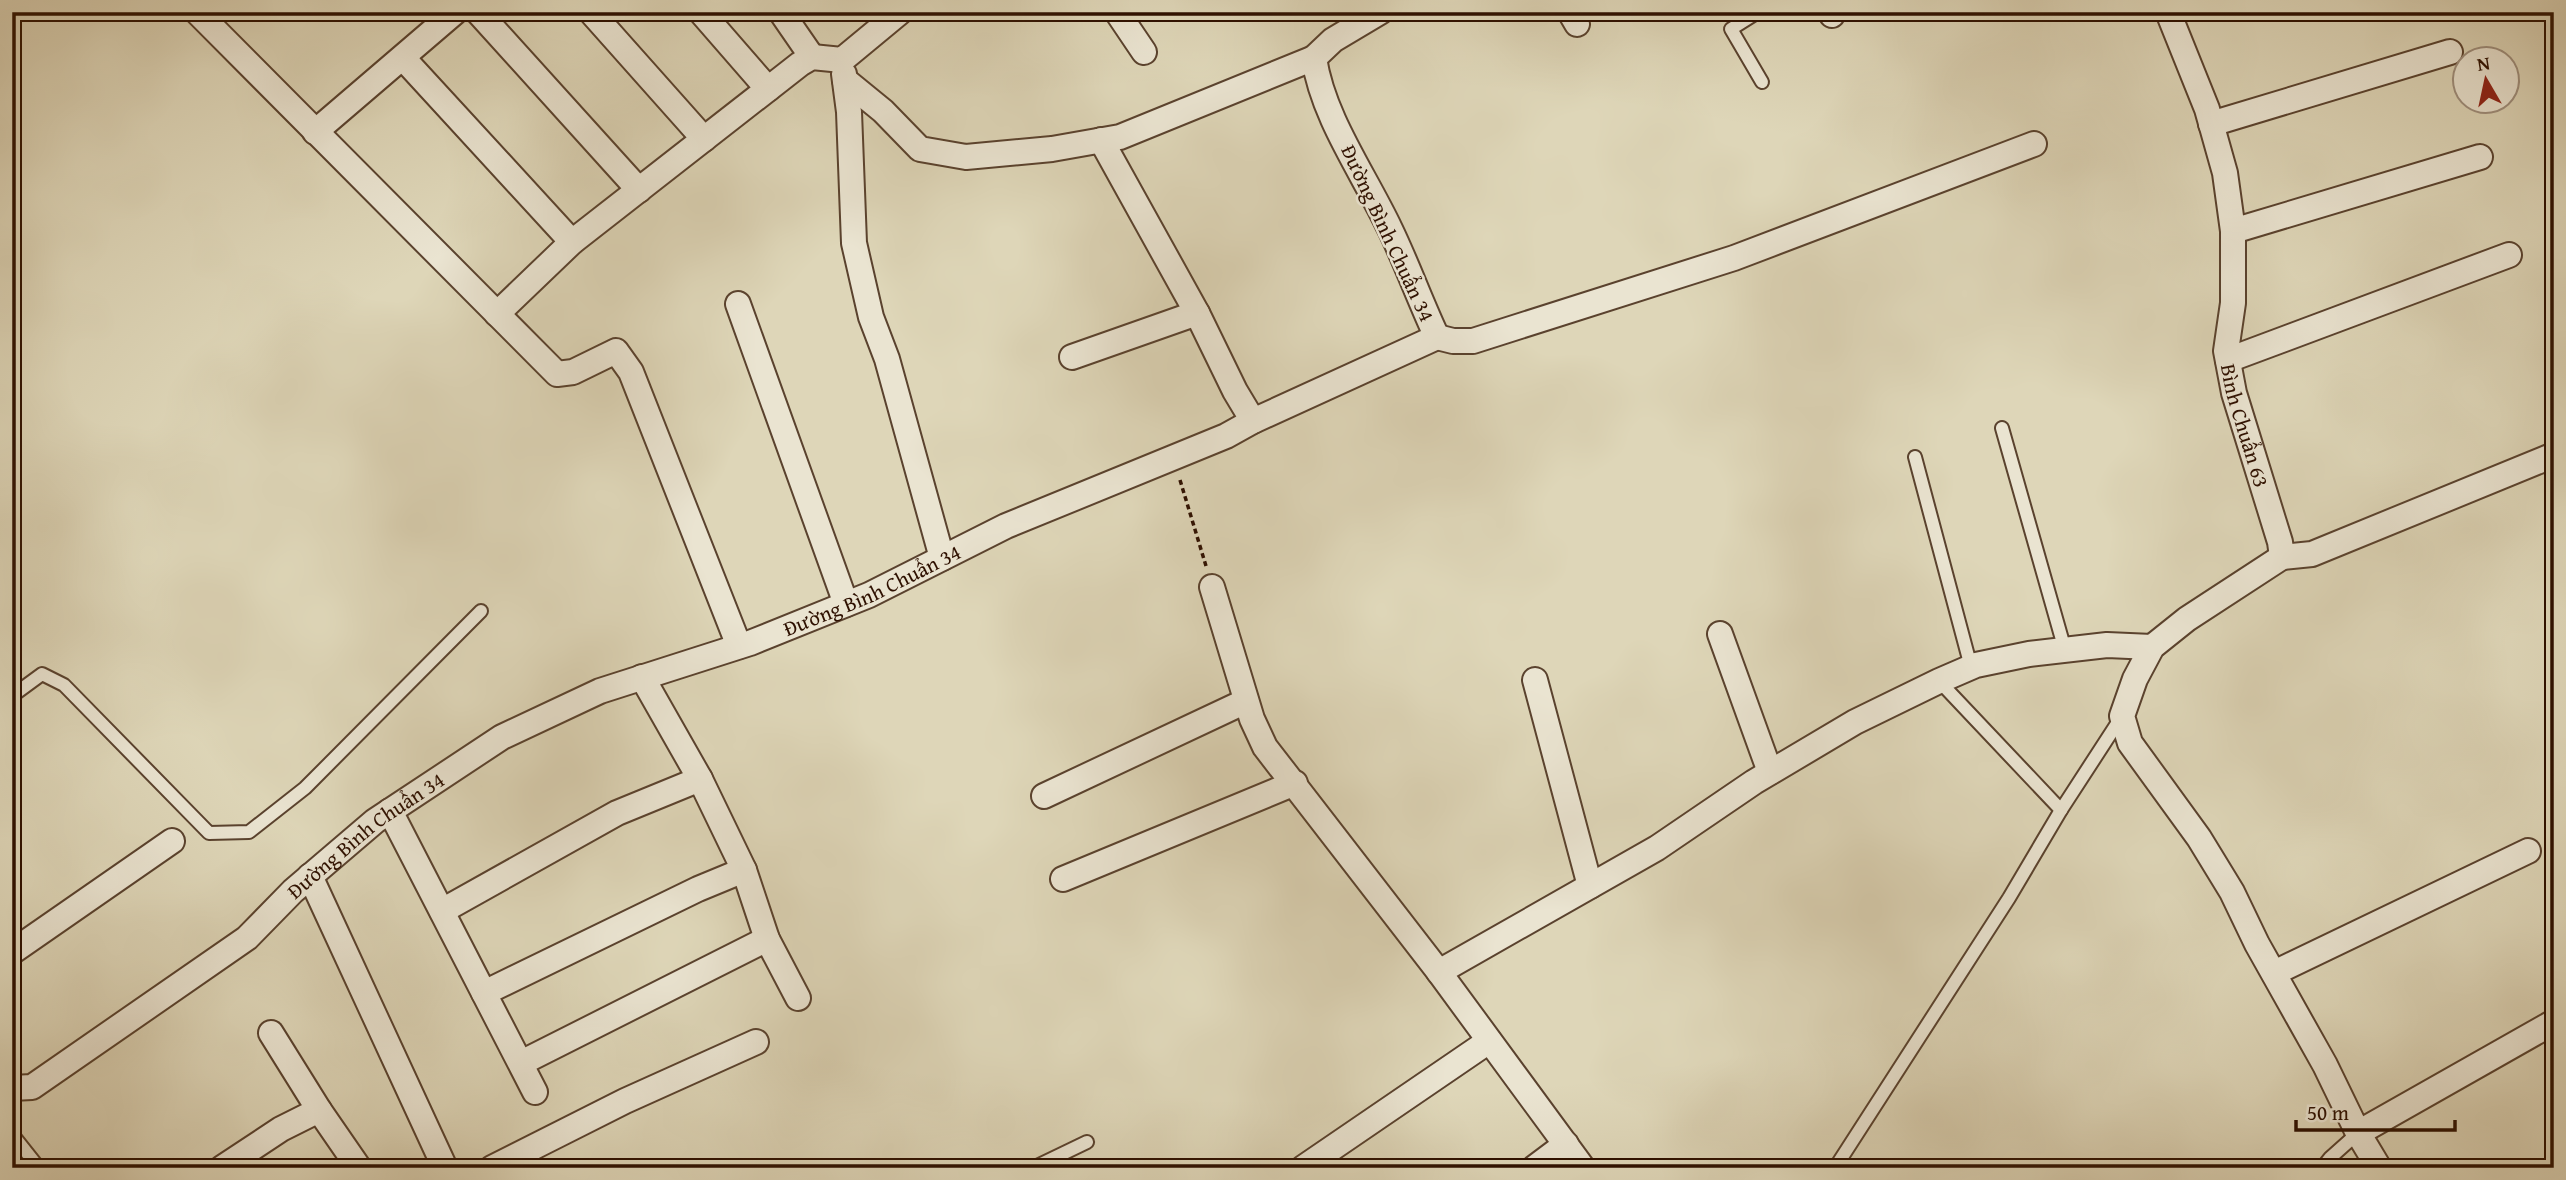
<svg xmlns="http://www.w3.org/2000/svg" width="2566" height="1180" font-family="'Gentium Book Plus',serif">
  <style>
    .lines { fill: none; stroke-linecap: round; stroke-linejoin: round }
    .service-casing { stroke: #5a422e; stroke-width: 16 }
    .minor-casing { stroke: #5a422e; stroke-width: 28 }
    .path { stroke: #2e1000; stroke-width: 3.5; stroke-dasharray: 5 3.5; stroke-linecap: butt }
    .service { stroke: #eae4d1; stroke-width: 12 }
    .minor { stroke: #eae4d1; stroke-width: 24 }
    .labels { text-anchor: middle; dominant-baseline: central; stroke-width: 5; stroke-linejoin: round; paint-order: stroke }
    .street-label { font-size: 21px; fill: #2e1000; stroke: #eae4d1 }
  </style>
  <rect width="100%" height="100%" fill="#ded6b8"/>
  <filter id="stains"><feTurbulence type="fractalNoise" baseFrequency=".00286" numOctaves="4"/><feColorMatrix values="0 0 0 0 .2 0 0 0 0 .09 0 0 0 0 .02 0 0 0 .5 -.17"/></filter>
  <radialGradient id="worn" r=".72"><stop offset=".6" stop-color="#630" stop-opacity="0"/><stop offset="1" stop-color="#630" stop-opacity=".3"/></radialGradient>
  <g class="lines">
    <defs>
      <g id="service">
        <path d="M1758,12L1731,29L1762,82"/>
        <path d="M2002,428L2065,650"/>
        <path d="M1915,457L1971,667"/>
        <path d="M1939,681L2061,810"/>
        <path d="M12,696L42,674L64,685L209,833L249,832L305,788L481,611"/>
        <path d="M12,1134L39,1168"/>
        <path d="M1033,1168L1087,1142"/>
        <path d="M1835,1168L2009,898L2061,810L2122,716"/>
        <path d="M2322,1168L2330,1158L2358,1133"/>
      </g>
      <g id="minor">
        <path d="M197,12L557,374L573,372L616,351L631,372L739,646"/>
        <path d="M478,12L639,190"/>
        <path d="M591,12L704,139"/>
        <path d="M701,12L768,89"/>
        <path d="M781,12L812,57"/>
        <path d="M1117,12L1144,52"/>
        <path d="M1570,12L1577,24"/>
        <path d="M1831,12L1832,15"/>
        <path id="s1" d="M2168,12L2207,109L2225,173L2233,231V303L2226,351L2234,393L2280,542L2282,557L2312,554L2554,455"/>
        <path d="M403,58L572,242"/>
        <path d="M844,74L849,112L854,243L871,317L887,359L942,558"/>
        <path d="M845,80L883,111L920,149L966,157L1052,149L1120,137L1314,58"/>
        <path d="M2211,124L2450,52"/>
        <path d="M315,132L455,12"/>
        <path d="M1101,140L1197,313L1235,391L1253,421"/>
        <path d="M2233,231L2480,157"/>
        <path d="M738,304L846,604"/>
        <path d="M497,314L572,242L800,64L812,57L842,60L900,12"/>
        <path d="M1437,337L1453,341H1473L1734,258L2034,144"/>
        <path d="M1072,357L1197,313"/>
        <path d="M2228,360L2509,255"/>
        <path d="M2282,557L2187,619L2152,647L2135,679L2122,716L2130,743L2199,838L2232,892L2257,944L2325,1065L2358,1133L2379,1168"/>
        <path d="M1212,587L1252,719L1265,747L1439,972L1583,1168"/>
        <path d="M1720,634L1770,772"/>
        <path d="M642,677L700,779L744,870L767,939L798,998"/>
        <path d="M1535,680L1590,886"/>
        <path d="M1044,796L1246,701"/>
        <path d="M390,811L535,1092"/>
        <path d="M310,876L445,1168"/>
        <path d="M1063,879L1295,783"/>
        <path d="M442,911L617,813L700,779"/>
        <path d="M12,952L172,841"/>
        <path d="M1439,972L1657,848L1754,782L1855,722L1939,681L1976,665L2029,654L2107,645L2152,647"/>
        <path d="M2274,973L2528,851"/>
        <path d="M484,993L698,889L744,870"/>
        <path d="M271,1033L319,1110"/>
        <path d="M521,1063L767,939"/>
        <path id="s2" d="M12,1088L32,1087L247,938L293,891L375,821L502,737L600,691L750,643L869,595L1006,526L1226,436L1253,421L1437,337C1420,301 1407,264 1390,229C1364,174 1323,118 1314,58L1333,40L1380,12"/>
        <path d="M2358,1133L2554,1022"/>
        <path d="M222,1168L281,1129L319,1110L359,1168"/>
        <path d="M492,1168L625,1101L756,1042"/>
        <path d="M1303,1168L1489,1041"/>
        <path d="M1534,1168L1566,1144"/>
      </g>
    </defs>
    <use href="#service" class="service-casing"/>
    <use href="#minor" class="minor-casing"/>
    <path class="path" d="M1180,480L1206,566"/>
    <use href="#service" class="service"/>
    <use href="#minor" class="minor"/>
  </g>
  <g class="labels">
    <g class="street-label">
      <text transform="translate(1388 233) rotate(65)">Đường Bình Chuẩn 34</text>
      <text stroke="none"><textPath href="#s1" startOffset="427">Bình Chuẩn 63</textPath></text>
      <text stroke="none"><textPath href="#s2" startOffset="1006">Đường Bình Chuẩn 34</textPath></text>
      <text stroke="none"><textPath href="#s2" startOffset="439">Đường Bình Chuẩn 34</textPath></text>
    </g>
  </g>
  <rect width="2566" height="1180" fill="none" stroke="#ded6b8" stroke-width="42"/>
  <rect x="14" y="14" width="2538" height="1152" fill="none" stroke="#2e1000" stroke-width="3.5"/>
  <rect x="21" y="21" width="2524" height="1138" fill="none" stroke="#2e1000" stroke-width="2"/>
  <g transform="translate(2486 80) rotate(351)"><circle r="33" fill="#eae4d1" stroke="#9f8f7d" stroke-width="2"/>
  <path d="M0-5L12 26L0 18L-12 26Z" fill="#8f2418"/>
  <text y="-10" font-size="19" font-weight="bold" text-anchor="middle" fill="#2e1000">N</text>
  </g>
  <path d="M2296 1120v10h159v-10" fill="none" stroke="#2e1000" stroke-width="3.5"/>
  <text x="2307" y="1120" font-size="21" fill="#2e1000" stroke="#eae4d1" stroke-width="5" paint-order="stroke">50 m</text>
  <rect width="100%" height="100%" filter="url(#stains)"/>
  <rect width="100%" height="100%" fill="url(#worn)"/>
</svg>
